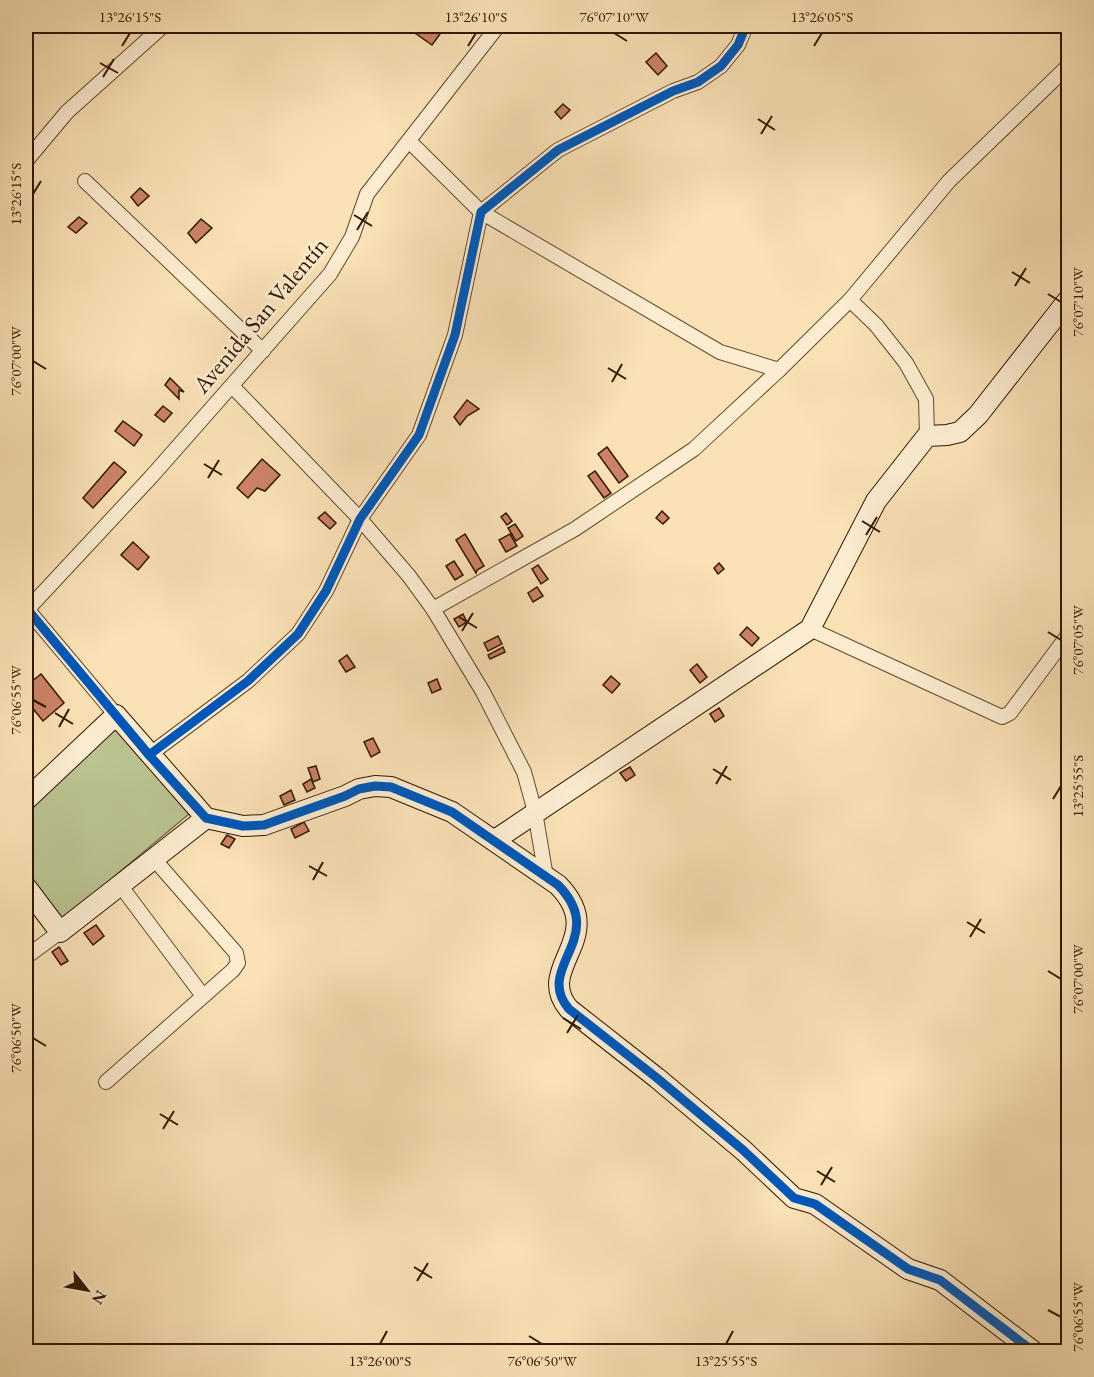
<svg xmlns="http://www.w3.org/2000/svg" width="1094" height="1377" font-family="'EB Garamond',serif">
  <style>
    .green { fill: #bac391; stroke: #756c49; stroke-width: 1.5 }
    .building { fill: #cc8266; stroke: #301601; stroke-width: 1.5 }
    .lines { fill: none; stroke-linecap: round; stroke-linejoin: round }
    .street-casing { stroke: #62492e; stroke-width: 16 }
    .secondary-casing { stroke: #301601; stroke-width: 22 }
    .street { stroke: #fcecd0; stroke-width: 14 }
    .secondary { stroke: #fcecd0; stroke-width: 20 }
    .cycleway-casing { stroke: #fcecd0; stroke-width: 13 }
    .cycleway { stroke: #0057b8; stroke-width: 9 }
    .ticks { fill: none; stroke: #301601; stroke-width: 2 }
    .labels { text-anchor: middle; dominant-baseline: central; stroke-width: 5; stroke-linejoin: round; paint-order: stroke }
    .street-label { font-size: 24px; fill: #301601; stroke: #fcecd0 }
    .neatline { fill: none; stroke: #301601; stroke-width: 2 }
    .ticks-label { font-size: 15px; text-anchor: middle; fill: #301601 }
  </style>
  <rect width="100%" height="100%" fill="#fae1b6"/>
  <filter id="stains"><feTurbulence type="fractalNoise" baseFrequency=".00333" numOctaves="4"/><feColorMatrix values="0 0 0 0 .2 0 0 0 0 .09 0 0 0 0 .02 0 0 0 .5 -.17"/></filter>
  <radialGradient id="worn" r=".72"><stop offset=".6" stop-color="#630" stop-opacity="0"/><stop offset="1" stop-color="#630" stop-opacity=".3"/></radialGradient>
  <path class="green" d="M115,728L189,814L61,921L26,874V809Z"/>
  <g class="building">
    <path d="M420,26H428L440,34L432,45L415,33Z"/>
    <path d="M656,53L667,66L658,75L646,62Z"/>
    <path d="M563,104L570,110L561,119L555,112Z"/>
    <path d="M140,188L149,196L138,206L131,197Z"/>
    <path d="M79,217L87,223L76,233L68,227Z"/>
    <path d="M201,219L212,228L196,243L188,233Z"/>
    <path d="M170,378L184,392L179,390V399L165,385Z"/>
    <path d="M467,400L479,409L467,416L460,425L454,417Z"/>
    <path d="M163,406L172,413L164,422L155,415Z"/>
    <path d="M123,421L142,435L134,446L115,431Z"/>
    <path d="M607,447L628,476L619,483L598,454Z"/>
    <path d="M262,459L280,475L265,491L257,488L248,498L237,488Z"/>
    <path d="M114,462L126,472L93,508L83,498Z"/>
    <path d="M595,471L611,493L604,498L588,476Z"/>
    <path d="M662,511L669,518L663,524L656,518Z"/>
    <path d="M325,512L336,523L330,529L318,518Z"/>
    <path d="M506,513L512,521L507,525L501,517Z"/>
    <path d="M515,524L523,536L516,541L508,528Z"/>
    <path d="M465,534L484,566L477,570L476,573L456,540Z"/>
    <path d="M510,534L517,546L506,552L499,540Z"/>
    <path d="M133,542L149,557L138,570L121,555Z"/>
    <path d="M454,561L463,575L455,580L446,566Z"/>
    <path d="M719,563L724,569L718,574L714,568Z"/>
    <path d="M538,565L548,579L541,584L532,569Z"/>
    <path d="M537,587L543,596L533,602L528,593Z"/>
    <path d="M463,614L467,622L459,627L454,619Z"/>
    <path d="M747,627L759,638L752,646L740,635Z"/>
    <path d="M498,636L502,644L488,651L484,643Z"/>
    <path d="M503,647L505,652L490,659L488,655Z"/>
    <path d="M347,655L355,667L346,672L339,661Z"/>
    <path d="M697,664L707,677L700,683L690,670Z"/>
    <path d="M41,674L64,703L43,721L26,700V686Z"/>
    <path d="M611,676L620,684L612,693L603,685Z"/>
    <path d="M437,679L441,689L432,693L428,683Z"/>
    <path d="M719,708L724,716L715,722L710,714Z"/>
    <path d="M373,738L380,752L371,757L364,742Z"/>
    <path d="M316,766L320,779L313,782L308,768Z"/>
    <path d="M630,767L635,775L626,781L620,773Z"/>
    <path d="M311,779L315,788L307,792L303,784Z"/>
    <path d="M291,790L295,800L284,805L280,796Z"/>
    <path d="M304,822L309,831L295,838L291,829Z"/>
    <path d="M227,835L235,839L229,848L221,844Z"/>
    <path d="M96,925L104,936L93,945L84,933Z"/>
    <path d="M59,947L68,961L61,965L52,952Z"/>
  </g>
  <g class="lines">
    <defs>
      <g id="street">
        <path d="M409,141L481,212L720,352L779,370"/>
        <path d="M26,161L67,112L163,26"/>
        <path d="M85,181L263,351"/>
        <path d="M850,300L876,325L906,363L926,399L927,436"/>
        <path d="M232,386L360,519L409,576L433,609L483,692L524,772L535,812L546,877"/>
        <path d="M27,609L116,715"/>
        <path d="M433,609L575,529L694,449L779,370L850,300L949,181L1068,66"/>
        <path d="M26,611L151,477L330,274L352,237L367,194L498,26"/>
        <path d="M810,629L1002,717L1010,713L1068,635"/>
        <path d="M149,755L248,681L298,634L326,591L360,519L419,435L455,335L481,212L558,150L673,91L698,82L721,66L738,45L746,26"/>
        <path d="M120,885L203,996"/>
        <path d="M26,957L60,932"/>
        <path d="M106,1082L233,970L238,963L236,953L154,859"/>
      </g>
      <g id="secondary">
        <path d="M26,800L116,715L206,818L243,826L264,825L345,796L359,789L375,786L391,787L452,812L558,885C610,938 533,967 569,1009L657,1078L743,1150L794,1198L815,1204L908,1269L940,1280L1034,1352"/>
        <path d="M495,840L810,629L876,501L927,436L947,435L960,432L978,415L1068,300"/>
        <path d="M26,887L60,932L206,818"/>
      </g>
    </defs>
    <use href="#street" class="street-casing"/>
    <use href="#secondary" class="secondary-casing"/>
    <use href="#street" class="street"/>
    <use href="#secondary" class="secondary"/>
    <defs>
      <g id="cycleway">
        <path d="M27,609L149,755L206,818L243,826L264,825L345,796L359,789L375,786L391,787L452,812L558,885C610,938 533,967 569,1009L657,1078L743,1150L794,1198L815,1204L908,1269L940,1280L1034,1352"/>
        <path d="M149,755L248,681L298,634L326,591L360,519L419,435L455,335L481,212L558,150L673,91L698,82L721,66L738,45L746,26"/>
      </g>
    </defs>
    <use href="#cycleway" class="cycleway-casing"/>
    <use href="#cycleway" class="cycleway"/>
  </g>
  <path class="ticks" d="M614,33L627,41M122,46L130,33M468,46L476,33M814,46L822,33M100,63L118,73M103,77L114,59M758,119L775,130M761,134L772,116M33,194L41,181M354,215L372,226M357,230L368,212M1012,272L1030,283M1015,286L1026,268M1048,294L1061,302M33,361L46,369M608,368L626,379M612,382L622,364M204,464L222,475M208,478L219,460M862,521L880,532M866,535L877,517M459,617L477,628M462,631L473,613M1048,632L1061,640M33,700L46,707M55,713L73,724M59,727L69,709M713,769L731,780M716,784L727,766M1053,799L1061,786M309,866L327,876M313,880L323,862M967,922L985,933M970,937L981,919M1048,971L1061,979M563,1018L581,1029M567,1033L578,1015M33,1038L46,1046M160,1114L178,1125M163,1129L174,1111M817,1171L835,1182M821,1185L832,1167M414,1267L432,1278M417,1281L428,1263M1048,1310L1061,1317M529,1336L542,1344M380,1344L387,1331M726,1344L733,1331"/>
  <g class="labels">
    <g class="street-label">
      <text transform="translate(260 315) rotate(-50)">Avenida San Valentín</text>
    </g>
  </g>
  <rect width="1094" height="1377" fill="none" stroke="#fae1b6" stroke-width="66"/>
  <g transform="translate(87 1290) rotate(121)" stroke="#fcecd0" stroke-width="4.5" paint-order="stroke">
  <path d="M0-4.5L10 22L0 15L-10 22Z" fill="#301601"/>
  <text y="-9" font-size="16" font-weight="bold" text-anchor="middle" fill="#301601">N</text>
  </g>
  <rect x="33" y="33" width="1028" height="1311" class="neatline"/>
  <g class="ticks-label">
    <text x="130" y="22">13°26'15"S</text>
    <text x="476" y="22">13°26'10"S</text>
    <text x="614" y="22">76°07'10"W</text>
    <text x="822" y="22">13°26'05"S</text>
    <text transform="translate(16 194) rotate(-90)" y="5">13°26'15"S</text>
    <text transform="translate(1078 302) rotate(-90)" y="5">76°07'10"W</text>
    <text transform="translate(16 361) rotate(-90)" y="5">76°07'00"W</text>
    <text transform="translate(1078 640) rotate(-90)" y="5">76°07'05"W</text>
    <text transform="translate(16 700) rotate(-90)" y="5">76°06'55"W</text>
    <text transform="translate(1078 786) rotate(-90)" y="5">13°25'55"S</text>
    <text transform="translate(1078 979) rotate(-90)" y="5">76°07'00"W</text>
    <text transform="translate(16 1038) rotate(-90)" y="5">76°06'50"W</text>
    <text transform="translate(1078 1317) rotate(-90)" y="5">76°06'55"W</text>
    <text x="380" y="1366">13°26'00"S</text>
    <text x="542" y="1366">76°06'50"W</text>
    <text x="726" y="1366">13°25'55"S</text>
  </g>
  <rect width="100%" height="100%" filter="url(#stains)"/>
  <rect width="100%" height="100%" fill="url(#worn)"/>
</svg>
